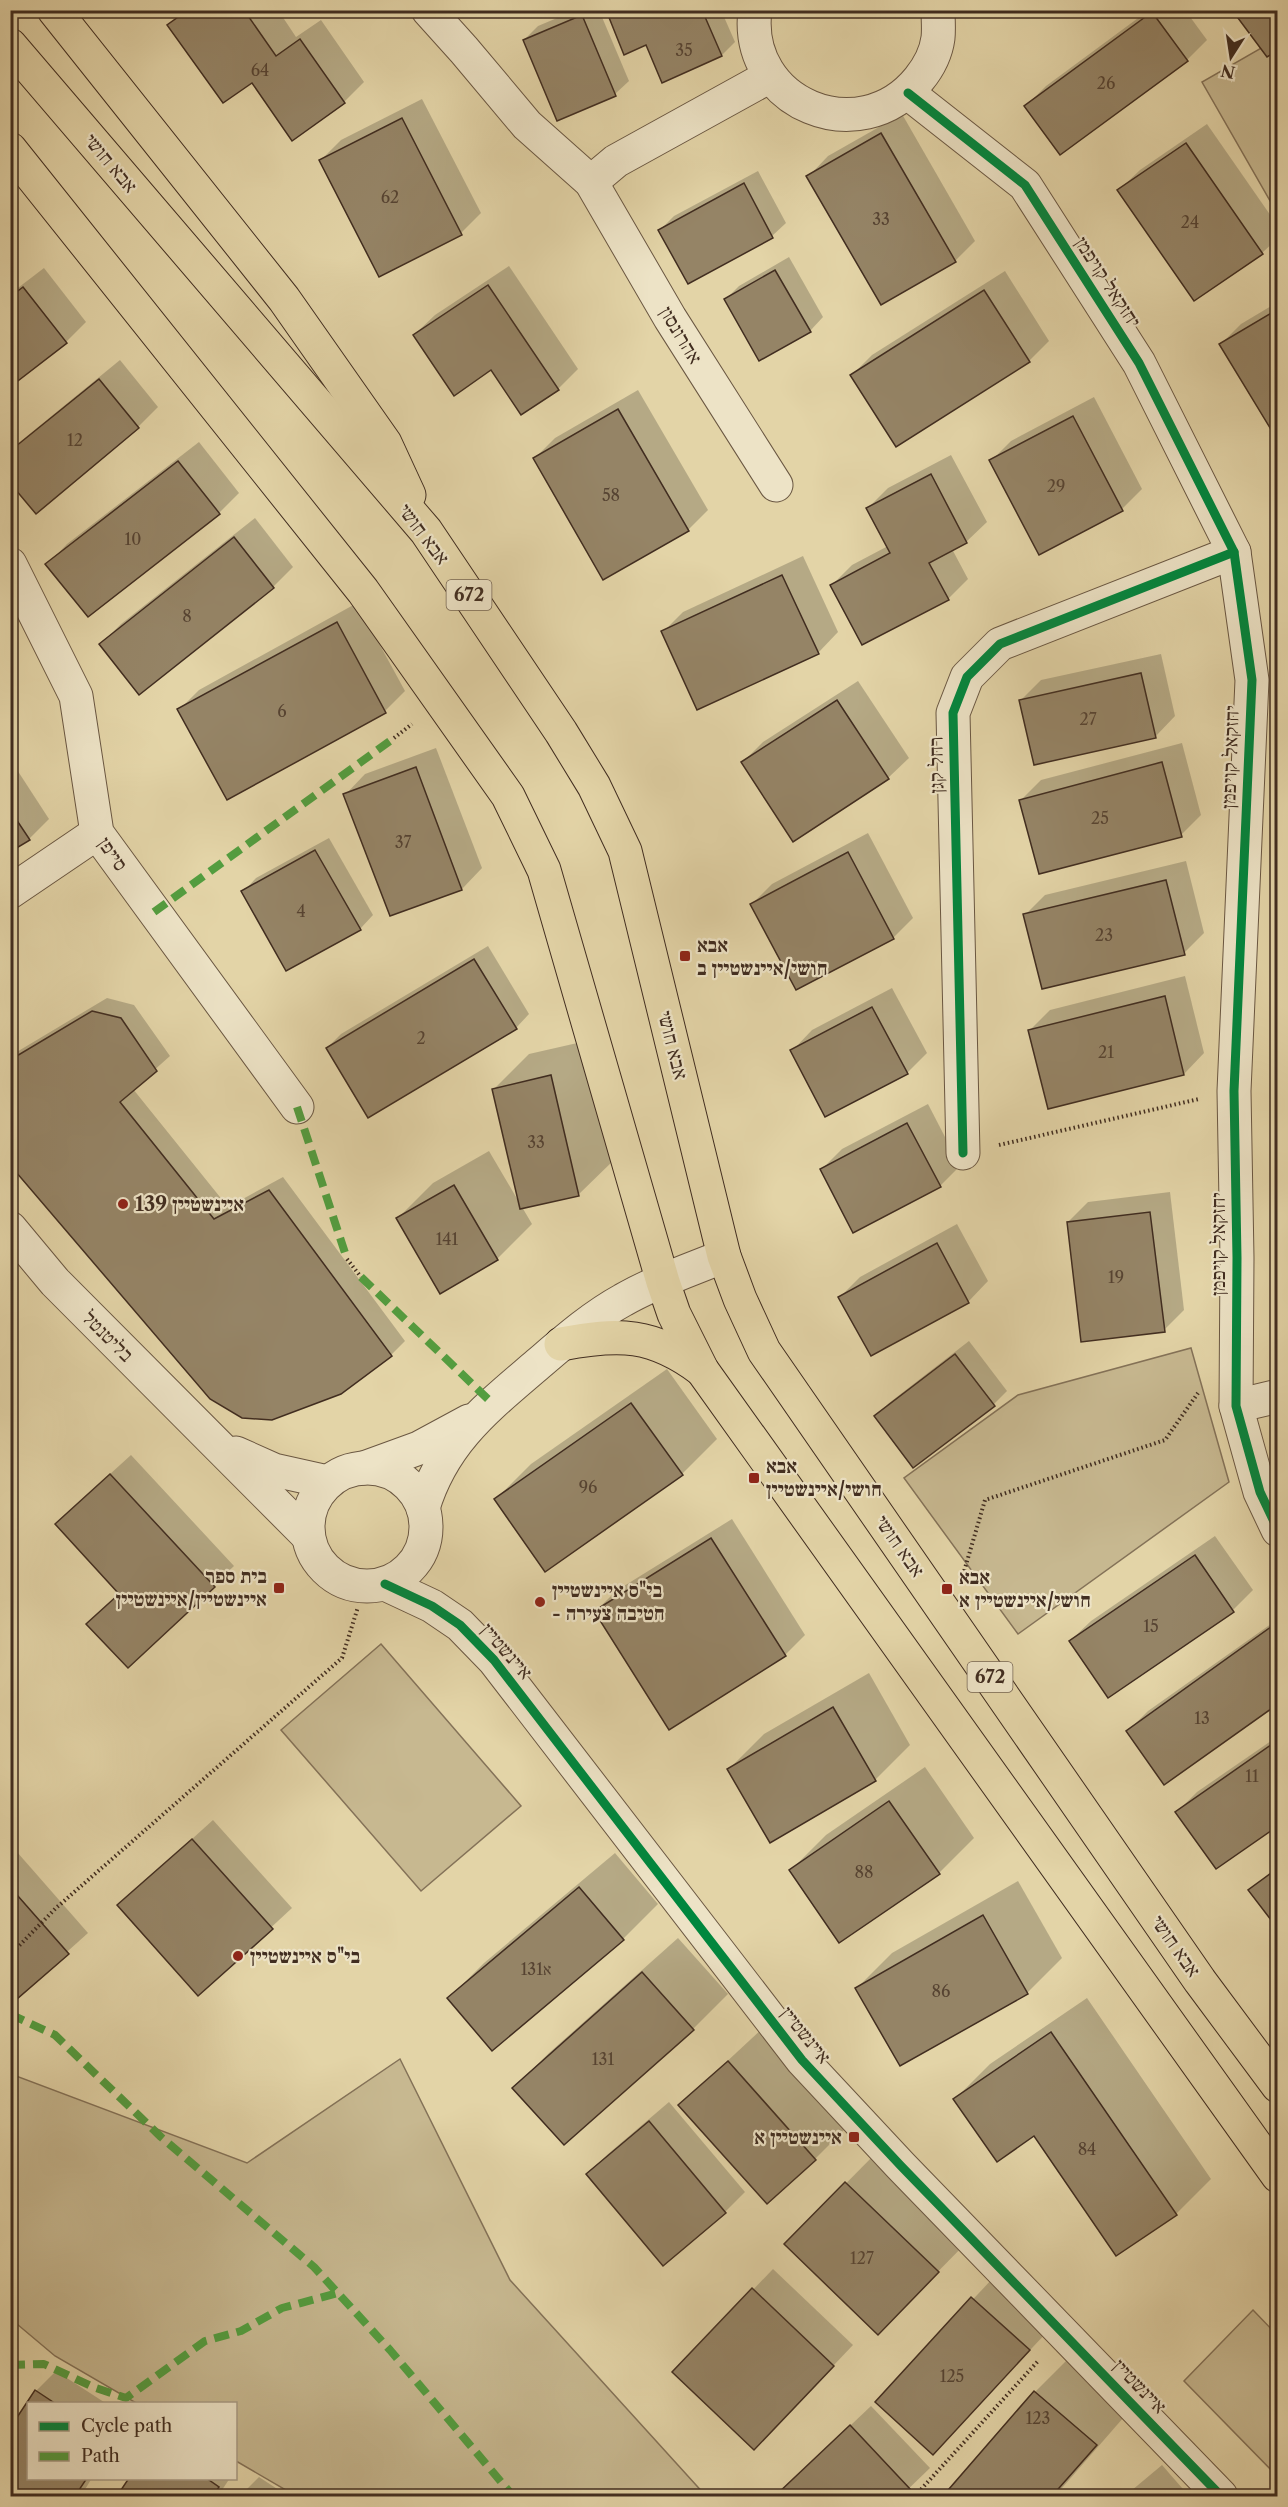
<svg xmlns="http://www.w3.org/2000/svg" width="1288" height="2507" font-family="'Libre Caslon Text','Frank Ruhl Libre',serif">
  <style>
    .green { fill: #c7b890; stroke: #847258; stroke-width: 1.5 }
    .shadow { fill: #0003 }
    .building { fill: #958466; stroke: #412d20; stroke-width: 1.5 }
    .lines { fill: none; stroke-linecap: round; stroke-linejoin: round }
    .minor-casing { stroke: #6a5742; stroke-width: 35 }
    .primary-casing { stroke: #412d20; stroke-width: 35 }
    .path { stroke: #412d20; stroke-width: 4; stroke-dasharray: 1.5 3; stroke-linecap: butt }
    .minor { stroke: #ede3c6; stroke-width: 33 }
    .primary { stroke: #e3d4a7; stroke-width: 33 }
    .quiet { stroke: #539d3f; stroke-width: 8; stroke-dasharray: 15 8; stroke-linecap: butt }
    .cycleway-casing { stroke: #ede3c6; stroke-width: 13 }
    .cycleway { stroke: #00873e; stroke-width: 9 }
    .poi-dot { fill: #8f2418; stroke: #ede3c6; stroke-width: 2 }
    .labels { text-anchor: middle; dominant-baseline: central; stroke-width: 4.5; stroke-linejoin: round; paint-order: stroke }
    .number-label { font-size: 16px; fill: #564332 }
    .shield { fill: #ede3c6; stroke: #756452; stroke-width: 1.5 }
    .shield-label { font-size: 18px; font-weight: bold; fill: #412d20 }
    .street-label { font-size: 20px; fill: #412d20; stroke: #ede3c6 }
    .poi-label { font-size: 20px; font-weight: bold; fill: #412d20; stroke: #ede3c6; text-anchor: start }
  </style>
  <rect width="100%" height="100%" fill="#e3d4a7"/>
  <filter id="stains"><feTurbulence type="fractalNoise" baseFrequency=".00333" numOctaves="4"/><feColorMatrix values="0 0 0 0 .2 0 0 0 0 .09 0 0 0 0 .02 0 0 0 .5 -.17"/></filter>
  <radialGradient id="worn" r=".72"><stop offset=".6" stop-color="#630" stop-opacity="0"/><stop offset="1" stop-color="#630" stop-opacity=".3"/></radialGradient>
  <g class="green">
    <path d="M1277,39V213L1202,82Z"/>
    <path d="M1191,1348L1229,1482L1018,1634L904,1478L1018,1395Z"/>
    <path d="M381,1644L521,1806L421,1891L281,1730Z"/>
    <path d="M400,2059L510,2280L706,2496H296L236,2461V2404L136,2403L55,2356L11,2319V2074L247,2163Z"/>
    <path d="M1253,2310L1277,2335V2476L1184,2381Z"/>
  </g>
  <g class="shadow">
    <path d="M184,10H278L296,37L321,20L364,82L344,102L253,81L169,25Z"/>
    <path d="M576,10H599L629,81L615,94L558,119L524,40L538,26Z"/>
    <path d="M607,10H721L735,42L722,55L647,43Z"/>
    <path d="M1149,10H1185L1207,40L1187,60L1026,106L1046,86Z"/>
    <path d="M422,99L481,213L461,233L321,160L341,140Z"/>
    <path d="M902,114L975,241L955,261L808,177L828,156Z"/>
    <path d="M1207,124L1278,226V238L1262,253L1119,190L1140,170Z"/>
    <path d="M758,171L786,223L772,236L689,282L660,230L674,216Z"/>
    <path d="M789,257L823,317L810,331L726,299L739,286Z"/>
    <path d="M509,266L578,369L558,389L492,368L414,335L435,315Z"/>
    <path d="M44,268L86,322L66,342L10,385V294Z"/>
    <path d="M1005,271L1049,341L1029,361L896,444L852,375L872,355Z"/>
    <path d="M1278,302V438L1221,344L1241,324Z"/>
    <path d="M120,360L158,407L138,427L10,481V450Z"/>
    <path d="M638,390L708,510L688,530L535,458L555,438Z"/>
    <path d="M1094,397L1142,489L1122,509L1039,553L991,461L1011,441Z"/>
    <path d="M199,442L239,493L219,513L47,565L67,544Z"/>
    <path d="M951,455L987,522L966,542L952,549L968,579L948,599L832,585L852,565L888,546L868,508L888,488Z"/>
    <path d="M255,518L293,567L273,587L140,693L101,644L121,624Z"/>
    <path d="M803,556L838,632L818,653L663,632L683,612Z"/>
    <path d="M357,603L405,691L385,711L227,798L179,710L199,690Z"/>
    <path d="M1161,654L1175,716L1155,737L1021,700L1041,680Z"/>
    <path d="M858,681L909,758L888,778L743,762L763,742Z"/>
    <path d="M1182,743L1201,815L1181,835L1021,800L1041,780Z"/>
    <path d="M436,748L482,868L462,889L390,915L345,795L365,774Z"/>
    <path d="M10,759L49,819L29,839L10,850Z"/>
    <path d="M868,833L913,918L893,938L752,904L772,884Z"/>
    <path d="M329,838L373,915L360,929L243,892L256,878Z"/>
    <path d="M1186,861L1204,933L1184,953L1025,915L1045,895Z"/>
    <path d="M488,946L529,1014L516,1028L327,1048L341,1034Z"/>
    <path d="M1185,976L1204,1053L1184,1074L1030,1030L1050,1010Z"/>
    <path d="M892,988L927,1053L907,1073L792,1051L812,1030Z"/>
    <path d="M107,998L134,1005L170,1056L133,1089L228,1207L283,1177L405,1341L391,1355L341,1392L10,1162V1056Z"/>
    <path d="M586,1041L614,1160L578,1195L522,1207L532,1224L497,1259L398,1218L433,1183L489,1151L519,1202L494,1089L529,1054Z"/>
    <path d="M928,1104L960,1166L940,1186L822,1169L842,1149Z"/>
    <path d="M1170,1192L1184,1310L1164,1330L1068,1222L1088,1202Z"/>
    <path d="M957,1224L988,1281L968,1302L871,1354L840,1297L860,1277Z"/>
    <path d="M969,1341L1007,1391L994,1404L876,1416L889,1403Z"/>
    <path d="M667,1369L717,1439L682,1474L496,1499L531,1464Z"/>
    <path d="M131,1455L234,1566L128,1666L109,1604L120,1593L77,1504Z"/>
    <path d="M732,1519L805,1635L785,1655L596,1611L616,1591Z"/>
    <path d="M1215,1536L1253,1590L1233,1610L1070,1641L1091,1621Z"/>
    <path d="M1278,1619V1702L1128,1731L1148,1711Z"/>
    <path d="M869,1673L910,1745L875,1780L729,1769L764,1734Z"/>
    <path d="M1278,1736V1824L1177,1812L1197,1792Z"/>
    <path d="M925,1767L974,1838L939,1873L791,1870L826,1835Z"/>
    <path d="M213,1820L292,1908L199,1994L119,1905Z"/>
    <path d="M10,1844L88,1933L10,2003Z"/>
    <path d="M615,1853L658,1904L623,1939L493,2049L449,1998L484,1963Z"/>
    <path d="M1278,1865V1927L1250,1891Z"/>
    <path d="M1018,1881L1062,1958L1027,1993L857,1988L892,1953Z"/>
    <path d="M678,1938L728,1994L693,2029L564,2143L514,2088L549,2053Z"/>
    <path d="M1087,1998L1211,2179L1176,2214L1035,2134L955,2099L990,2064Z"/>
    <path d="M764,2027L850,2124L815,2159L767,2202L680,2105Z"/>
    <path d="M669,2102L745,2192L725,2212L663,2264L588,2174L608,2154Z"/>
    <path d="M881,2148L973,2236L913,2297L786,2244Z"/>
    <path d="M1007,2263L1064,2314L933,2453L877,2402Z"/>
    <path d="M773,2269L853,2345L774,2428L674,2372Z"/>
    <path d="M1070,2357L1131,2409L1055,2496H960L951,2489L1035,2392Z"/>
    <path d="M56,2371L107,2404H28V2478H92L81,2496H23L10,2489V2431L36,2391Z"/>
    <path d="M871,2406L930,2468L901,2496H776Z"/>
    <path d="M1162,2465L1189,2496H1125Z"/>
    <path d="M259,2477L288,2496H240Z"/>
    <path d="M131,2478H230L218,2496H119Z"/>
  </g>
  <g class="building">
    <path d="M188,10H244L276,56L300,39L345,103L292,141L252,83L223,103L167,25Z"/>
    <path d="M606,10H675L678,17L695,10H702L722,56L662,83L646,45L624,55Z"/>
    <path d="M1232,10H1278V50L1267,57Z"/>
    <path d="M1152,12L1188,61L1060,155L1024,106Z"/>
    <path d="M582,15L616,96L557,121L523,40Z"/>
    <path d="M402,118L462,235L379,277L319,160Z"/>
    <path d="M881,133L956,262L881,305L806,176Z"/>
    <path d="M1186,143L1263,254L1194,301L1117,190Z"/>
    <path d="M744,183L773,238L688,284L658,230Z"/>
    <path d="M775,270L811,332L759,361L724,299Z"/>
    <path d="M488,285L559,390L521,415L491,370L454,396L413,335Z"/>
    <path d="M23,287L67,343L10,387V297Z"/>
    <path d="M984,290L1030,362L896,447L850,375Z"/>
    <path d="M1278,309V441L1219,344Z"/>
    <path d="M99,379L139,428L36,514L10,483V451Z"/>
    <path d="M618,409L689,531L603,580L533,458Z"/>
    <path d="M1073,416L1123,511L1039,555L989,460Z"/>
    <path d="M178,461L220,514L88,617L45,564Z"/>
    <path d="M931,474L967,543L929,563L949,600L862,645L830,585L890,553L866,508Z"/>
    <path d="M234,537L274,588L139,695L99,644Z"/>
    <path d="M782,575L819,654L697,710L661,631Z"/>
    <path d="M337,622L386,713L227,800L177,709Z"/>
    <path d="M1141,673L1156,738L1034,765L1019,700Z"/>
    <path d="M837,700L889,779L793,842L741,762Z"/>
    <path d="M1162,762L1182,837L1039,874L1019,800Z"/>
    <path d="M416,767L462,890L390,916L343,794Z"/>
    <path d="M10,810L30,840L10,852Z"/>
    <path d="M315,850L361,930L286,971L241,891Z"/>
    <path d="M848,852L894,939L796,990L750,904Z"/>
    <path d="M1166,880L1185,955L1042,989L1023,914Z"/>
    <path d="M474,959L517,1029L368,1118L326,1048Z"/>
    <path d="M1165,996L1184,1075L1048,1109L1028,1030Z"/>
    <path d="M872,1007L908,1074L825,1117L790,1050Z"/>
    <path d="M92,1011L121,1018L157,1071L120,1102L214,1219L269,1190L392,1356L341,1394L272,1420L242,1418L210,1399L10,1165V1060Z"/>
    <path d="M551,1075L579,1196L520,1209L492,1089Z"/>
    <path d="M907,1123L941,1187L853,1233L820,1169Z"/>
    <path d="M454,1185L498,1260L440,1294L396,1218Z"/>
    <path d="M1150,1212L1165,1332L1081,1342L1067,1222Z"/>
    <path d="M937,1243L969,1303L871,1356L838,1297Z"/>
    <path d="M955,1354L995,1406L913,1468L874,1416Z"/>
    <path d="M631,1403L683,1475L545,1572L494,1499Z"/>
    <path d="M110,1474L215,1587L128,1668L86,1624L119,1594L55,1524Z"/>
    <path d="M711,1538L786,1656L669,1730L594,1611Z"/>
    <path d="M1195,1555L1234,1612L1108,1698L1069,1641Z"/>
    <path d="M1275,1624L1278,1627V1704L1164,1785L1126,1731Z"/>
    <path d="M833,1707L876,1781L770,1843L727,1769Z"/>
    <path d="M1278,1740V1826L1216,1869L1175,1812Z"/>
    <path d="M889,1801L940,1874L839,1943L789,1870Z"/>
    <path d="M192,1839L273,1929L198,1996L117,1905Z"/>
    <path d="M1278,1868V1929L1248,1890Z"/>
    <path d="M10,1887L69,1954L10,2005Z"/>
    <path d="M579,1887L624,1940L492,2051L447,1998Z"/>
    <path d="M983,1915L1028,1994L900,2066L855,1988Z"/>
    <path d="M642,1972L694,2030L564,2145L512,2088Z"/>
    <path d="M1051,2032L1177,2215L1116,2256L1034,2136L997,2162L953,2099Z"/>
    <path d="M728,2061L816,2160L767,2204L678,2105Z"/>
    <path d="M649,2121L726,2213L663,2266L586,2174Z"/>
    <path d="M845,2182L939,2272L878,2335L784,2244Z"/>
    <path d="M752,2288L834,2366L754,2450L672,2372Z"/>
    <path d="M971,2297L1030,2350L933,2455L875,2402Z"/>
    <path d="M35,2390L56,2404H28V2478H87L75,2496H20L10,2490V2428Z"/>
    <path d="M1034,2391L1097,2445L1052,2496H958L949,2489Z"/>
    <path d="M850,2425L911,2490L904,2496H775Z"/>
    <path d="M129,2478H206L219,2487L213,2496H117Z"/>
  </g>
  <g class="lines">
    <defs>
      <g id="minor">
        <path d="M428,10L464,50L527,125L591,182L670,318L776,485"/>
        <path d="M755,10C743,104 860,152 919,79C928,68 936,53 938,38C939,29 938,19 938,10"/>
        <path d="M908,93L1025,185L1139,363L1234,552L1252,680L1234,1091L1237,1258L1236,1406L1260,1492L1278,1530"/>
        <path d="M591,182L616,161L770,76"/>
        <path d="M10,564L76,696L97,833L297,1107"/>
        <path d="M10,892L97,833"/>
        <path d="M963,1153L953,713L967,677L1000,644L1234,552"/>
        <path d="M10,1228L55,1282L308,1536"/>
        <path d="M1236,1406L1278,1396"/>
        <path d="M236,1453L274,1470L328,1482"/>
        <path d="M364,1468L419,1448L469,1421"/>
        <circle cx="367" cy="1527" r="59"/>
        <path d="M423,1508C443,1441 488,1407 538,1364C565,1341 592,1317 623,1300C654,1282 690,1270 724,1256"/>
        <path d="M385,1584L432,1606L460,1625L494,1660L802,2060L901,2166L1221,2496"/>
      </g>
      <g id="primary">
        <path d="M54,10L284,299L385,443L409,495"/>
        <path d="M10,45L426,531L561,732L594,786L625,851L724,1256L740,1299L764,1351L1200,1981L1278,2086"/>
        <path d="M10,149L363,591L508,796L544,870L663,1282L674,1314L702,1370L1278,2176"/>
        <path d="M561,1344C619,1333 653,1333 702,1370"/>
      </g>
    </defs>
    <use href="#minor" class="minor-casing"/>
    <use href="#primary" class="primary-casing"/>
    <g class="path">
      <path d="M394,738L412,724"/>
      <path d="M999,1145L1199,1099"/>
      <path d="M347,1259L361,1277"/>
      <path d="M963,1575L985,1500L1165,1440L1198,1393"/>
      <path d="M10,1955L56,1908L342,1658L358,1607"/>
      <path d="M915,2496L1039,2360"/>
    </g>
    <use href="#minor" class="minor"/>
    <use href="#primary" class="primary"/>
    <g class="quiet">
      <path d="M154,912L394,738"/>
      <path d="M297,1107L347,1259"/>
      <path d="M361,1277L492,1403"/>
      <path d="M10,2020L16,2017L55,2035L161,2137L314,2267L390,2350L513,2496"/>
      <path d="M10,2365L44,2364L93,2387L126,2398L205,2341L241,2331L282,2308L338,2293"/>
    </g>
    <defs>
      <g id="cycleway">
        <path d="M908,93L1025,185L1139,363L1234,552L1252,680L1234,1091L1237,1258L1236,1406L1260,1492L1278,1530"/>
        <path d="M963,1153L953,713L967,677L1000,644L1234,552"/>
        <path d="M385,1584L432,1606L460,1625L494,1660L802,2060L901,2166L1221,2496"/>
      </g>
    </defs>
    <use href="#cycleway" class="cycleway-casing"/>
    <use href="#cycleway" class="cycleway"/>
  </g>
  <g class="poi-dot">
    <rect x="679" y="950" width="12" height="12" rx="3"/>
    <circle cx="123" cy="1204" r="6"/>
    <rect x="748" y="1472" width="12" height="12" rx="3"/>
    <rect x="273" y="1582" width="12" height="12" rx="3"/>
    <rect x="941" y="1583" width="12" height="12" rx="3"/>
    <circle cx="540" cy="1602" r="6"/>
    <circle cx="238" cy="1956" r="6"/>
    <rect x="848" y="2131" width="12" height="12" rx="3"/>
  </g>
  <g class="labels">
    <g class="number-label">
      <text x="684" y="50">35</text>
      <text x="260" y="70">64</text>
      <text x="1106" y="83">26</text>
      <text x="390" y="197">62</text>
      <text x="881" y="219">33</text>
      <text x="1190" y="222">24</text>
      <text x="75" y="440">12</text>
      <text x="1056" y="486">29</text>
      <text x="611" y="495">58</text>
      <text x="133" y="539">10</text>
      <text x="187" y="616">8</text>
      <text x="282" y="711">6</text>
      <text x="1088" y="719">27</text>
      <text x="1100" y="818">25</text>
      <text x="403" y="842">37</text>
      <text x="301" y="911">4</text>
      <text x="1104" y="935">23</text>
      <text x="421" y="1038">2</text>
      <text x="1106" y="1052">21</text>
      <text x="536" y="1142">33</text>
      <text x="447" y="1239">141</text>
      <text x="1116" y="1277">19</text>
      <text x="588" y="1487">96</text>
      <text x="1151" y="1626">15</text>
      <text x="1202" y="1718">13</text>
      <text x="1252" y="1776">11</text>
      <text x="864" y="1872">88</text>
      <text x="536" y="1969">131א</text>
      <text x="941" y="1991">86</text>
      <text x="603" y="2059">131</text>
      <text x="1087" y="2149">84</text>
      <text x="862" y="2258">127</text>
      <text x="952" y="2376">125</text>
      <text x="1038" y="2418">123</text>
    </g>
    <g class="shield">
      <rect x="446.5" y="580" width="45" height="30" rx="4.5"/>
      <rect x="967.5" y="1662" width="45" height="30" rx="4.5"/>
    </g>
    <g class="shield-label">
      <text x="469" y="595">672</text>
      <text x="990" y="1677">672</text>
    </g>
    <g class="street-label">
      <text transform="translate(111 163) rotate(50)">אבא חושי</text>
      <text transform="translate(1108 282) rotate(57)">יחזקאל קויפמן</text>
      <text transform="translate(681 335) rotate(59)">אהרונסון</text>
      <text transform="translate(424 534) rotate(53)">אבא חושי</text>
      <text transform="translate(1230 757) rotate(-88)">יחזקאל קויפמן</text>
      <text transform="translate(936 765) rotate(-91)">רחל קגן</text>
      <text transform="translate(113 854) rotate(55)">סייפן</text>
      <text transform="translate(673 1045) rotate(76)">אבא חושי</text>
      <text transform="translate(1218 1244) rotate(-90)">יחזקאל קויפמן</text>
      <text transform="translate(108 1336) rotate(45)">בליטנטל</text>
      <text transform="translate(900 1546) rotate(55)">אבא חושי</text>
      <text transform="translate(507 1651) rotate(49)">איינשטיין</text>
      <text transform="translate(1176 1946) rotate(55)">אבא חושי</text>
      <text transform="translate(806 2035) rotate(51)">איינשטיין</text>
      <text transform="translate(1140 2386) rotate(46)">איינשטיין</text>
    </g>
    <g class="poi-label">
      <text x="697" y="945">אבא<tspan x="697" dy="23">חושי/איינשטיין ב</tspan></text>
      <text x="135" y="1204">איינשטיין 139</text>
      <text x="766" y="1466">אבא<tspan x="766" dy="23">חושי/איינשטיין</tspan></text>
      <text x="267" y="1576" text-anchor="end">בית ספר<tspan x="267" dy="23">איינשטיין/איינשטיין</tspan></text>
      <text x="959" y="1577">אבא<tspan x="959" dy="23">חושי/איינשטיין א</tspan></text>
      <text x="552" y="1590">בי"ס איינשטיין<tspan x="552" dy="23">- חטיבה צעירה</tspan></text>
      <text x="250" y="1956">בי"ס איינשטיין</text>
      <text x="842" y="2137" text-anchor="end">איינשטיין א</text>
    </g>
  </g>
  <rect width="1288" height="2507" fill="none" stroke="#e3d4a7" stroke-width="36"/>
  <rect x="12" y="12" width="1264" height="2483" fill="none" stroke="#412d20" stroke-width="3"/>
  <rect x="18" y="18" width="1252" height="2471" fill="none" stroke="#412d20" stroke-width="1.5"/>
  <rect x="27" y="2402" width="210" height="78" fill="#ede3c6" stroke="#a89a84" stroke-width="1.5"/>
  <rect x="39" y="2422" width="30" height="9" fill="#00873e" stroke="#a89a84" stroke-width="1.5"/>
  <text x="81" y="2432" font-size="18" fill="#412d20">Cycle path</text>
  <rect x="39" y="2452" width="30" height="9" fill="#539d3f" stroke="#a89a84" stroke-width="1.5"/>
  <text x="81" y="2462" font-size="18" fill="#412d20">Path</text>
  <g transform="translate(1231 57) rotate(192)" stroke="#ede3c6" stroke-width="4.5" paint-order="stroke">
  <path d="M0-4.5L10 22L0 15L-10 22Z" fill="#412d20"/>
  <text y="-9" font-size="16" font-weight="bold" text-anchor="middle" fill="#412d20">N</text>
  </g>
  <rect width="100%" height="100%" filter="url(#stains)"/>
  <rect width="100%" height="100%" fill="url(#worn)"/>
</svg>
